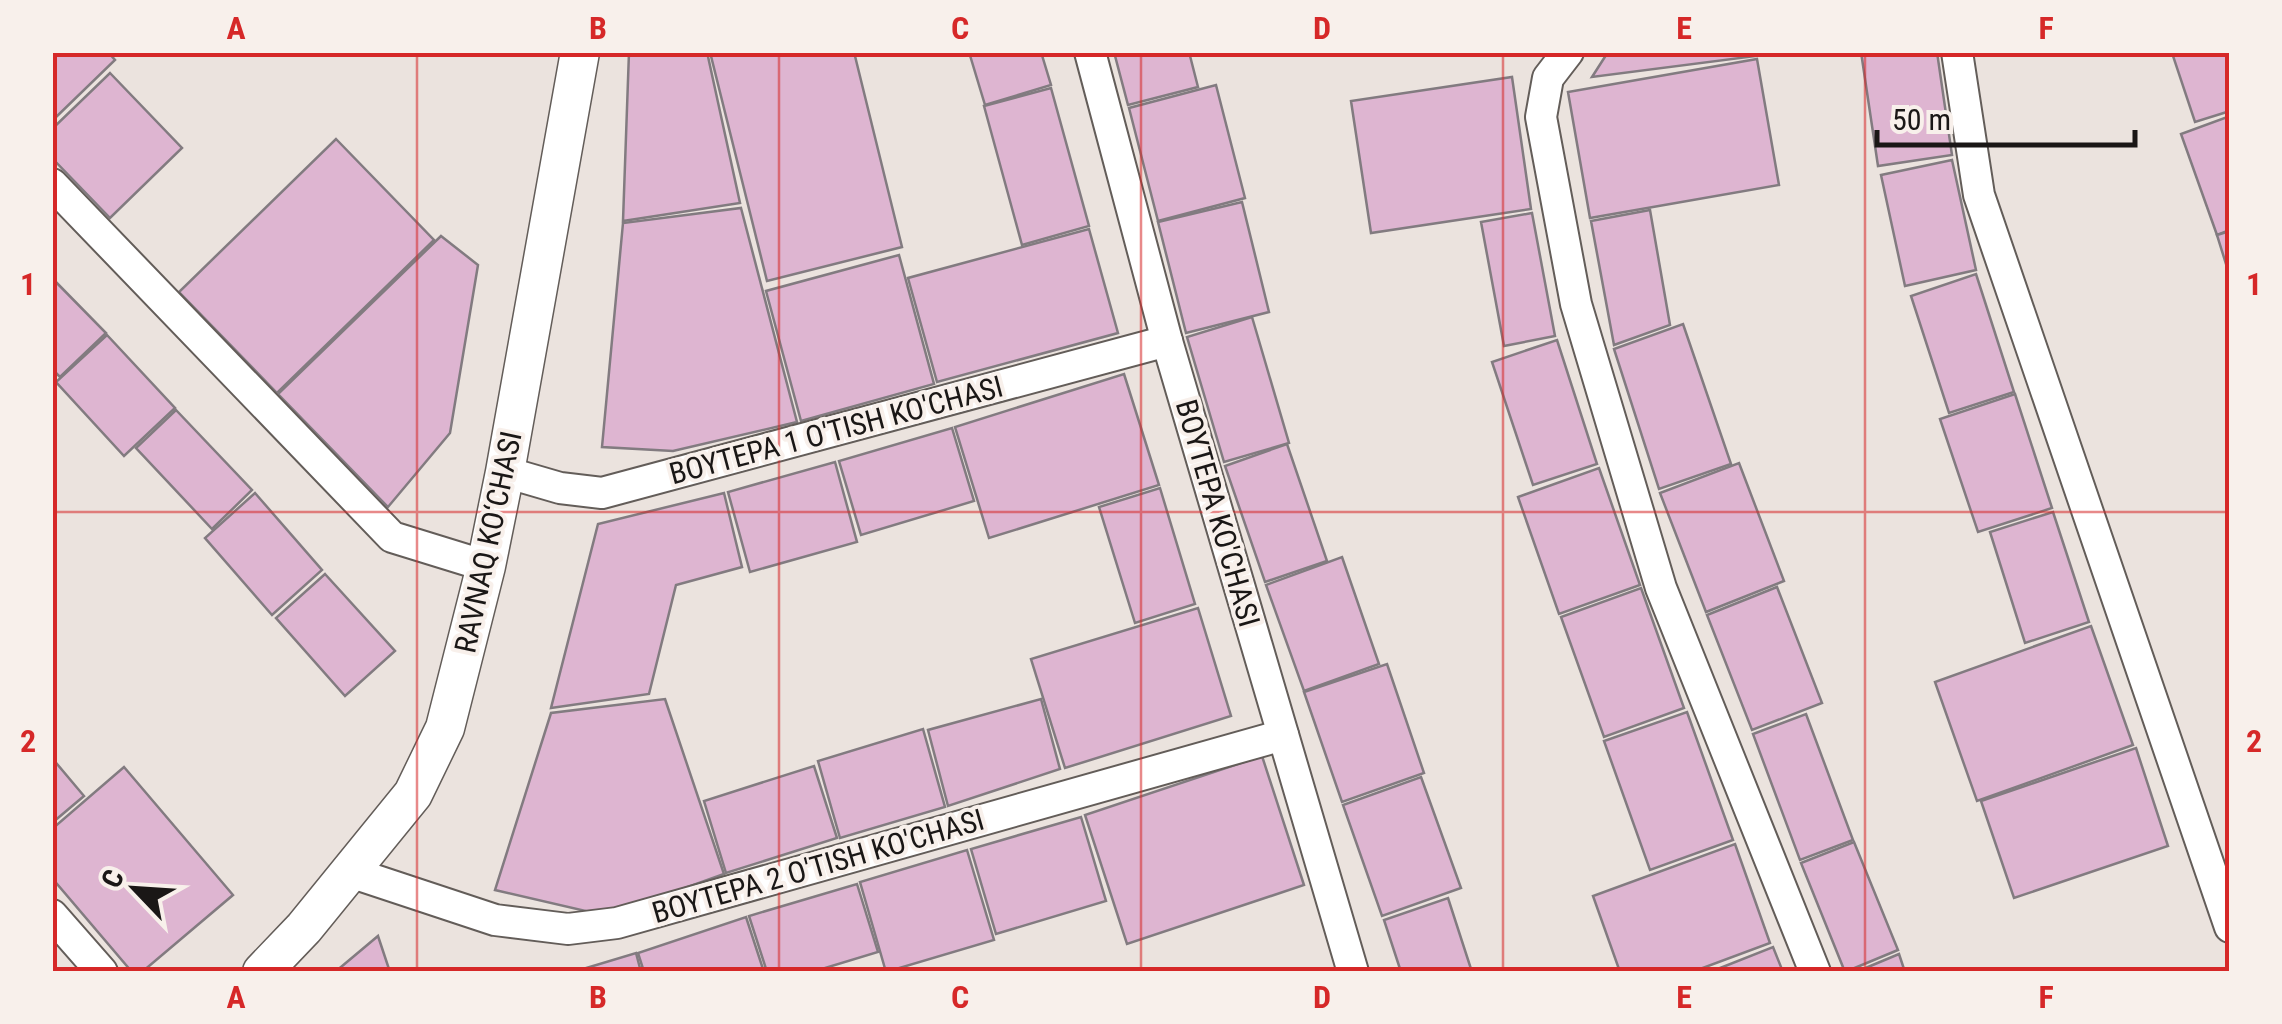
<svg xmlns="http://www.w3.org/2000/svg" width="2282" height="1024" font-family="'Roboto Condensed',sans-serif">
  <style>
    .building { fill: #deb5d1; stroke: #827b80; stroke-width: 2.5 }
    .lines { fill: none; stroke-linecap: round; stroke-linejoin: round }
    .minor-casing { stroke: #635d59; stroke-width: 34 }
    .tertiary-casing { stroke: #635d59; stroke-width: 41 }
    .minor { stroke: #fff; stroke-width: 30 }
    .tertiary { stroke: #fff; stroke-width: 38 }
    .grid { fill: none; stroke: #d62828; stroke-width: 2.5; stroke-opacity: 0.55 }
    .labels { text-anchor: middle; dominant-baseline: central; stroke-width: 8; stroke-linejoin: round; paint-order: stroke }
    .street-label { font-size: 30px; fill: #1a1716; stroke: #f8f0eb }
    .neatline { fill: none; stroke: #d62828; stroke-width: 4 }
    .grid-label { font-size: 32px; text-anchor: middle; font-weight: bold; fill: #d62828 }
  </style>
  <rect width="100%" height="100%" fill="#ebe3de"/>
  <g class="building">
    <path d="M52,52H108L115,60L52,121Z"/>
    <path d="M629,52H707L740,203L623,221Z"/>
    <path d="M710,52H854L902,247L767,281Z"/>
    <path d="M969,52H1041L1051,85L985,105Z"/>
    <path d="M1114,52H1189L1198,87L1128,105Z"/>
    <path d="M1608,52H1756V56L1592,77Z"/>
    <path d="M1861,52H1937L1952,155L1878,166Z"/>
    <path d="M2176,52H2230V111L2195,122L2172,53Z"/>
    <path d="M1757,59L1779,185L1590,218L1568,92Z"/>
    <path d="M110,73L182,148L110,218L52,158V129Z"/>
    <path d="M1512,77L1531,209L1371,233L1351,101Z"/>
    <path d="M1216,85L1245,198L1158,221L1129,108Z"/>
    <path d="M1051,88L1089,226L1022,245L984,106Z"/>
    <path d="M2230,116V230L2217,235L2181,134Z"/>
    <path d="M336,139L434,240L277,393L179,292Z"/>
    <path d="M1952,160L1976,270L1905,286L1881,175Z"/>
    <path d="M1242,202L1269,312L1186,333L1158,222Z"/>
    <path d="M741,208L797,422L673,451L602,447L623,223Z"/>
    <path d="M1650,210L1670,325L1614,345L1591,221Z"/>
    <path d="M1532,213L1555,336L1504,346L1481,222Z"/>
    <path d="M1089,229L1118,333L937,382L908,278Z"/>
    <path d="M2230,231V277L2217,235Z"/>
    <path d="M441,236L478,265L450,433L388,507L278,394Z"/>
    <path d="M899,255L934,384L801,421L766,291Z"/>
    <path d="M1976,274L2014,392L1949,413L1911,296Z"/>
    <path d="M52,278L106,333L60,377L52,369Z"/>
    <path d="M1252,317L1289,443L1224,462L1187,337Z"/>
    <path d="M1683,324L1731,464L1659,489L1614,349Z"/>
    <path d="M107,335L175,408L124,456L56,382Z"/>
    <path d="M1557,340L1597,464L1533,485L1492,362Z"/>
    <path d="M1124,374L1159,485L989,538L955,427Z"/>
    <path d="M2015,394L2052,508L1978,532L1940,419Z"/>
    <path d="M176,410L252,490L212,529L136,448Z"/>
    <path d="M952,428L974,501L861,535L839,461Z"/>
    <path d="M1287,444L1327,561L1265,582L1225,466Z"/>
    <path d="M835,462L857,542L750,572L728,492Z"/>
    <path d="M1739,463L1784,581L1706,612L1660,493Z"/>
    <path d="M1599,468L1640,585L1559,614L1518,497Z"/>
    <path d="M1160,488L1195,604L1135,623L1099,507Z"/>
    <path d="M255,493L322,570L272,615L205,538Z"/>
    <path d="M724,493L742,567L676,585L649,694L551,708L598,524Z"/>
    <path d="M2053,512L2089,622L2025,643L1990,532Z"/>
    <path d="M1342,557L1379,664L1304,691L1266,585Z"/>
    <path d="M325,574L395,651L345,696L276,618Z"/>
    <path d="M1777,587L1822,703L1752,730L1707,615Z"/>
    <path d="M1641,588L1684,708L1604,737L1561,617Z"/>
    <path d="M1198,608L1231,716L1065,768L1031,659Z"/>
    <path d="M2091,626L2133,745L1977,801L1935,682Z"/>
    <path d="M1387,664L1424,773L1342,802L1304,692Z"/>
    <path d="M665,699L724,874L607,916L495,890L551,713Z"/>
    <path d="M1041,699L1060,769L948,806L928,730Z"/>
    <path d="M1687,712L1733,840L1650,870L1604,741Z"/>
    <path d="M1806,714L1853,840L1800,860L1753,734Z"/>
    <path d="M923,729L945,807L840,838L818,761Z"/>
    <path d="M2136,748L2168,846L2014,898L1981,801Z"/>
    <path d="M1262,756L1304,885L1127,944L1085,815Z"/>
    <path d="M52,758L84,796L52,823Z"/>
    <path d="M814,766L837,838L726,873L704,801Z"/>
    <path d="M124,767L233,895L142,972H132L52,878V829Z"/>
    <path d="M1421,777L1461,888L1382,916L1343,805Z"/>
    <path d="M1081,817L1106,901L996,934L971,849Z"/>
    <path d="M1854,842L1898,950L1845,972L1801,863Z"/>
    <path d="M1735,844L1770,943L1692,972H1620L1593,896Z"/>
    <path d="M967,850L994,940L886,972L860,882Z"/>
    <path d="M857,884L878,952L812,972H767L749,916Z"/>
    <path d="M1448,898L1472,972H1401L1384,920Z"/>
    <path d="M746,917L764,972H644L638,953Z"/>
    <path d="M378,936L390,972H335Z"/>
    <path d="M1773,947L1783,972H1710Z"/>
    <path d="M636,953L641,972H573Z"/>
    <path d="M1899,954L1905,972H1856Z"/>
  </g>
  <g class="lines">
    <defs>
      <g id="minor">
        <path d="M1090,52L1167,341L1353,972"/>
        <path d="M1568,52L1548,78L1541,117L1576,304L1661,588L1815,972"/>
        <path d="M1957,52L1979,195L2230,927"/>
        <path d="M52,184L392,537L486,566"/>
        <path d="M505,472L560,488L602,493L1167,341"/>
        <path d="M350,872L495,920L568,929L617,923L1283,735"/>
        <path d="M52,915L102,972"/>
      </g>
      <path id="tertiary" d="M262,972L304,928L413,794L445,728L486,566L505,472L580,52"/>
    </defs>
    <use href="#minor" class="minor-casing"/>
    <use href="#tertiary" class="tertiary-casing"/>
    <use href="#minor" class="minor"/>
    <use href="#tertiary" class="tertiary"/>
  </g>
  <path class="grid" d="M417,52V972M779,52V972M1141,52V972M1503,52V972M1865,52V972M52,512H2230"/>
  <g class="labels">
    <g class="street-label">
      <text transform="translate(836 430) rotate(-15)">BOYTEPA 1 O'TISH KO'CHASI</text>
      <text transform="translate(1218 513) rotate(74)">BOYTEPA KO'CHASI</text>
      <text transform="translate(488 542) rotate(-78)">RAVNAQ KO‘CHASI</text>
      <text transform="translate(818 866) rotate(-16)">BOYTEPA 2 O'TISH KO'CHASI</text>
    </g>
  </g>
  <rect width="2282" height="1024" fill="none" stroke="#f8f0eb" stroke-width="110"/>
  <g transform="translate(135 889) rotate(295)" stroke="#f8f0eb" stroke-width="8" paint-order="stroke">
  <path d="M0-8L18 38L0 25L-18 38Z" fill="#1a1716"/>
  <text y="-15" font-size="28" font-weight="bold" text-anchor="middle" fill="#1a1716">С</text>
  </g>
  <path d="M1877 130v15h258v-15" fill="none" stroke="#1a1716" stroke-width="5"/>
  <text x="1892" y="130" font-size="30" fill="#1a1716" stroke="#f8f0eb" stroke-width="8" paint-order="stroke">50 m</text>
  <rect x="55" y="55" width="2172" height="914" class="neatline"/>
  <g class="grid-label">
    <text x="236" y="39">A</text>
    <text x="598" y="39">B</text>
    <text x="960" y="39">C</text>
    <text x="1322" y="39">D</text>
    <text x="1684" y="39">E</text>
    <text x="2046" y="39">F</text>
    <text x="28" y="295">1</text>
    <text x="2254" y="295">1</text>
    <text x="28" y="752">2</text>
    <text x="2254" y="752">2</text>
    <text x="236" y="1008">A</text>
    <text x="598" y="1008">B</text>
    <text x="960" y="1008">C</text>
    <text x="1322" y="1008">D</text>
    <text x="1684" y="1008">E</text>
    <text x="2046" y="1008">F</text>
  </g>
</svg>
